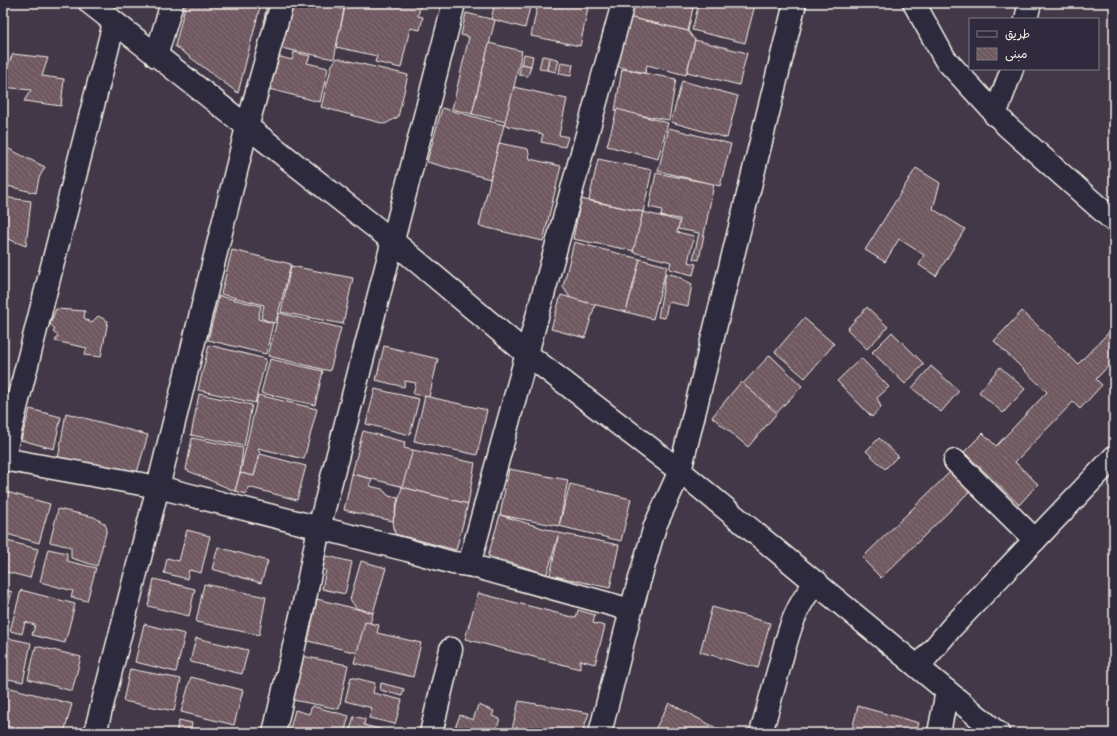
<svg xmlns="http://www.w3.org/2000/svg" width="1117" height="736" font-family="Pangolin,'Playpen Sans Arabic',sans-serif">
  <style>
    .building { fill: url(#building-back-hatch); stroke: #f4f1e8 }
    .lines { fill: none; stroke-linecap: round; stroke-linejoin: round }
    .minor-casing { stroke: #f4f1e8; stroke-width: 25 }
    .minor { stroke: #2f2a3d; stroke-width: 22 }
  </style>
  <defs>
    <pattern id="building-back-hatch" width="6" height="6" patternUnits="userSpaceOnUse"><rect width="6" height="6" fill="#6f5960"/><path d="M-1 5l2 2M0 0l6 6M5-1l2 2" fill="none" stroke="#847177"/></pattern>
  </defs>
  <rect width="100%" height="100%" fill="#423848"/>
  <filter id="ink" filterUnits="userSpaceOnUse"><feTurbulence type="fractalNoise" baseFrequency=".025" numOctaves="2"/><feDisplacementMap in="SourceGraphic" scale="8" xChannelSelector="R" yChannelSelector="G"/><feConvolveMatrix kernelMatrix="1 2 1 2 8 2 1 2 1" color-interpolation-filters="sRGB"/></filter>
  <g filter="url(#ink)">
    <g class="building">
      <path d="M186,3H261L238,93L175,46Z"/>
      <path d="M267,3H315L344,9L334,59L266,45L269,26L263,25Z"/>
      <path d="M346,3H421L418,16L423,17L420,30L410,28L401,68L375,62L377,56L336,47Z"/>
      <path d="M495,3H531L525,28L491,19Z"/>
      <path d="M538,3H589L580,46L531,36Z"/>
      <path d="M631,3H694L688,31L628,17Z"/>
      <path d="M699,3H747L755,5L745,43L692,30Z"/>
      <path d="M466,13L495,20L472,114L452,109L469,37L461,35Z"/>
      <path d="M628,17L688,31L695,40L686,75L647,65L645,73L616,66Z"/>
      <path d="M695,40L747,53L739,85L687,72Z"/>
      <path d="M489,43L522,51L506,122L472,114Z"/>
      <path d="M294,52L310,56L307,63L328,68L320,102L265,88L273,55L292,60Z"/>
      <path d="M13,54L48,58L42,76L64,79L61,106L24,101L31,90L3,87V75Z"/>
      <path d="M524,54L533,56L531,66L521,64Z"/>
      <path d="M542,56L549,57L547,70L539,69Z"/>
      <path d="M550,57L559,60L556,72L547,70Z"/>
      <path d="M337,58L408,75L398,117L385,124L321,107L332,65Z"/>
      <path d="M561,62L573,64L571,76L559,74Z"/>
      <path d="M521,64L531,66L528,76L519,75Z"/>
      <path d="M622,69L676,79L669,120L615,111Z"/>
      <path d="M682,81L738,96L727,138L671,122Z"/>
      <path d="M514,87L567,99L559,135L568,137L565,147L541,142L543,134L504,125Z"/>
      <path d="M442,108L504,125L490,179L427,162Z"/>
      <path d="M617,109L668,123L658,159L607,146Z"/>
      <path d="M669,128L731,144L720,186L658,171Z"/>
      <path d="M499,143L528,149L530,159L561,166L543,241L479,226Z"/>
      <path d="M3,146L45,167L39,178L36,193L3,185Z"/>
      <path d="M598,159L652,170L643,212L589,200Z"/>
      <path d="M916,168L940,183L933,209L965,229L936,276L919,265L924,255L899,239L885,262L865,250Z"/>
      <path d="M656,173L714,184L699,260L693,259L699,233L678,229L680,219L661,216L662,210L649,207Z"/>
      <path d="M3,197L31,201L26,246L3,237Z"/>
      <path d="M581,199L643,212L635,251L573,239Z"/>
      <path d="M643,212L680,221L677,232L694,236L688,262L696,264L693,275L669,269L671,262L633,252Z"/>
      <path d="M574,242L640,259L626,312L571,299L563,287Z"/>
      <path d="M232,250L291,264L276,322L273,323L261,318L264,305L221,294Z"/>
      <path d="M640,259L667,266L653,319L626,312Z"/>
      <path d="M291,266L353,278L343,324L281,312Z"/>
      <path d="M666,273L677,276L692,284L688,306L668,302L665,318L658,317Z"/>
      <path d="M561,295L595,305L585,338L551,329Z"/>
      <path d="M219,296L261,306L258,319L273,323L266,354L208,340Z"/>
      <path d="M867,307L888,327L867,349L847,329Z"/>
      <path d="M56,309L85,311L84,318L91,323L98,316L108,321L101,357L84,355L87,348L55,341L58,336L53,332L55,329L50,324Z"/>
      <path d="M1022,311L1078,364L1114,327V360L1096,379L1102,385L1080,409L1073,402L1015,462L1038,484L1019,505L964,452L983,433L996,446L1047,392L994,341Z"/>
      <path d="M279,313L341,328L330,371L268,356Z"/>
      <path d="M804,318L834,344L805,378L775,352Z"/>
      <path d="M892,332L924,364L905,384L872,352Z"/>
      <path d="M209,345L266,359L255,403L198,390Z"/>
      <path d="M384,346L438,359L429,397L413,394L416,383L405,381L404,387L376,380Z"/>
      <path d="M770,355L802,386L769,421L737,390Z"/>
      <path d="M861,358L889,387L877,398L881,407L872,417L837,381Z"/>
      <path d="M270,359L323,371L315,405L261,393Z"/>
      <path d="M931,366L959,391L941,412L912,388Z"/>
      <path d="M1000,367L1025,389L1003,413L979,392Z"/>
      <path d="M741,382L777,413L748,447L712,417Z"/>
      <path d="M375,389L419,399L410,435L366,424Z"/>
      <path d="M199,394L252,405L244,446L191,435Z"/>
      <path d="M258,395L317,409L304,459L258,448L260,454L254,476L240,473Z"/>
      <path d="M425,396L487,410L477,455L414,441Z"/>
      <path d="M30,409L61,417L54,449L21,440Z"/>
      <path d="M66,413L148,435L136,476L58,459Z"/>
      <path d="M363,431L405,442L404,448L413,450L404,487L352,474Z"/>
      <path d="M192,438L243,448L240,473L235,491L186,470Z"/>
      <path d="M879,438L898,456L885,469L866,451Z"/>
      <path d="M413,450L475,463L468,504L402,487Z"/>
      <path d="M260,454L306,466L297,500L248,487L247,494L235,491L240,473L254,476Z"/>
      <path d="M509,469L568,480L559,526L500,515Z"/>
      <path d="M952,470L971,490L881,578L862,558Z"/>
      <path d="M352,474L372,479L370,486L382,489L389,496L398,498L393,521L344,510Z"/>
      <path d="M570,484L631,499L621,541L559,526Z"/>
      <path d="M402,487L468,504L456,550L395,534L393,521Z"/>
      <path d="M3,491L50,504L39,543L3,533Z"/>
      <path d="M58,509L94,517L105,524L107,529L97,566L71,558V547L50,542Z"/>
      <path d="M500,515L559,533L547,574L488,556Z"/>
      <path d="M187,530L210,536L201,573L189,570L187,579L164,573L167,558L179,561Z"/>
      <path d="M559,533L619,545L610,588L550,575Z"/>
      <path d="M3,540L38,549L30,578L3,571Z"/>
      <path d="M218,547L268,561L261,583L212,569Z"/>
      <path d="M48,549L67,553V561L96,568L87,601L71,597L73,591L40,582Z"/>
      <path d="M319,554L352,562L345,594L322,589L326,570L316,567Z"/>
      <path d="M361,561L386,568L373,613L356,608L350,599Z"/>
      <path d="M154,579L195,589L189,616L148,606Z"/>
      <path d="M204,584L266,597L259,635L196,622Z"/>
      <path d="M3,589L12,592L3,625Z"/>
      <path d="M21,590L75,604L65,643L32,635L35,625L25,622L22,634L10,631Z"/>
      <path d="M478,593L576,618L578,610L595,615L593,623L605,626L595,664L580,660V669L465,639Z"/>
      <path d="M317,599L373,613L362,654L308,641Z"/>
      <path d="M712,607L770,623L758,668L700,652Z"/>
      <path d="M365,622L379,625L377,633L421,643L413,677L354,663Z"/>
      <path d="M144,624L185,634L176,672L135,662Z"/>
      <path d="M3,637L31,643L23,682L3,678Z"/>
      <path d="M196,638L248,650L242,674L190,662Z"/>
      <path d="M36,646L81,657L72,691L28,679Z"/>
      <path d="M302,656L348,665L339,709L293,700Z"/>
      <path d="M130,669L181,679L174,711L123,701Z"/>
      <path d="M191,677L243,690L234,725L181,712Z"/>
      <path d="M351,677L375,683L373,693L402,700L395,724L369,718L372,708L345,701Z"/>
      <path d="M381,683L404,689L402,696L380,690Z"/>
      <path d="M7,687L72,704L64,733H32L3,725V701Z"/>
      <path d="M519,701L589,713L582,733H511Z"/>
      <path d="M669,703L722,731L721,733H653Z"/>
      <path d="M478,705L494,711L492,716L500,719L495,733H453L460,715L473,720Z"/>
      <path d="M312,706L349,716L344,733H289L295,710L309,714Z"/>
      <path d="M858,706L919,723L916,733H851Z"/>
      <path d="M354,716L365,719L364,725L394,733H349Z"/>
      <path d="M179,720L192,723L191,729L206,733H176Z"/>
    </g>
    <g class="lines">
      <defs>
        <g id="minor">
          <path d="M90,3L394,242L527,354L680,471L998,733"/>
          <path d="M914,3L945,59L1007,126L1114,221"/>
          <path d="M1026,19L1030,3"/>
          <path d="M156,56L172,3"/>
          <path d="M995,115L1012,69"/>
          <path d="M3,459L158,487L407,550L453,563L469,565L623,3"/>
          <path d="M3,459L114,23"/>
          <path d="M955,461L1035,540"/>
          <path d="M469,565L631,610"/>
          <path d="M918,667L952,627L1114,457"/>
          <path d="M95,733L158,487L247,127L282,3"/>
          <path d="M274,733L304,603L319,528L454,3"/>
          <path d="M431,733L451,649"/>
          <path d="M600,733L631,610L655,526L680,471L795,3"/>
          <path d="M761,733C767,711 773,690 779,668C787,638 794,605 817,582"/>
          <path d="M939,733L947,691"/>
        </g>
      </defs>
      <use href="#minor" class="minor-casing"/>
      <use href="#minor" class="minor"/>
    </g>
  </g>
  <rect width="1117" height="736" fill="none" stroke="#2f2a3d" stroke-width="16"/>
  <rect x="8" y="8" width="1101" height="720" fill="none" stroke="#f4f1e8" stroke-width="1.5" filter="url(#ink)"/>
  <rect x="969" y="18" width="130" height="52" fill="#2f2a3d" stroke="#7e7a81"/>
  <rect x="977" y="31" width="20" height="6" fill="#2f2a3d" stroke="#7e7a81"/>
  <text x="1005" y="38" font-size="12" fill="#f4f1e8">طريق</text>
  <rect x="977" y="48" width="20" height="12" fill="url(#building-back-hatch)" stroke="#7e7a81"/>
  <text x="1005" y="58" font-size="12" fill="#f4f1e8">مبنى</text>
</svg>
